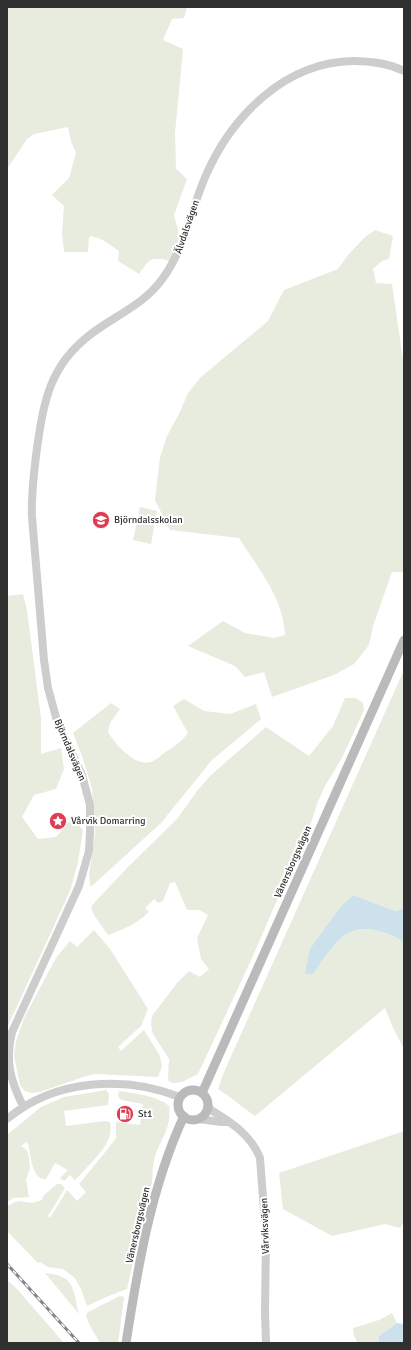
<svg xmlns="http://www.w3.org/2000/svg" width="411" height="1350" font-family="Signika,sans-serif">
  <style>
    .green { fill: #e7ecdf }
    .water { fill: #cce1eb }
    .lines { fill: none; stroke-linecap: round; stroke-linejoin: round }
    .tertiary { stroke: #cdcdcd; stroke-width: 8 }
    .secondary { stroke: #bababa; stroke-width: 9 }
    .rail-casing { stroke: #858585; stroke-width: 3 }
    .rail { stroke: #fff; stroke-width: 1.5; stroke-dasharray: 4.5; stroke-linecap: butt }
    .labels { text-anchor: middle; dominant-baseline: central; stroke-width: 4; stroke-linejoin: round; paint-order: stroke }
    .street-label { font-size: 10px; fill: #303030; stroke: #fff }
    .poi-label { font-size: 10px; fill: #303030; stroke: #fff; text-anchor: start }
  </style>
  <rect width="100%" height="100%" fill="#fff"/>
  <g class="green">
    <path d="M7,7H187L184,18L172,19L163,40L183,49L175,133L176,169L187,179L174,215L180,238L171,261C150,257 151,257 139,274L118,261L119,251L103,240L92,236L89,237L88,252H64L62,233L64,206L52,195L69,178L76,153L71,141L68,127L34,134L27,139L7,169Z"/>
    <path d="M375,230L393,236L389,259L382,261L373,269L376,283L392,284L404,367V572H392L373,626L369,645L354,664L334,675L272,697L264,672L245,677L235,666L188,646L223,621L245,633L274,638L285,635C284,599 258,568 239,538L170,530L155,500L160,457L167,436L179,414L188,393L201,377L268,321L284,290L338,269L348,255L365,237Z"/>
    <path d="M140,507L157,511L151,544L133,540Z"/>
    <path d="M23,594L27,610L41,718V754L61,748L64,769L56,789L34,795L22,817L38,839L56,837L72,818L83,830L78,862L70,891L7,1028V596Z"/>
    <path d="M404,670V908L395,911L353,895L313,973C320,964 331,947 340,939C361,922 384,930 404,942V1049L393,1028L385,1008L255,1116C243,1108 231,1097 218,1089L224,1072Z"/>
    <path d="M345,698H356L363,703L364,710L342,758L325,786L317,804L303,848L275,905L252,958L198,1074L182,1082L172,1083L168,1080L169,1059L153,1034L151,1025L152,1016L177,983L189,971L200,977L209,969L201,959L197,938L208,915L199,910H187L175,882L170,883L163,901L158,903L154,899L145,908L149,912C135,925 126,928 108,935L94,915L91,907L95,902L127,868L177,819L197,791L210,776L266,727L309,756L333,726Z"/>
    <path d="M184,699L204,711L230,714L256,704L261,719L212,760L161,823L93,885L90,886L89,873L93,850L95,833L92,789L83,759L73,733L111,703L120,709L110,723L108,732C115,744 135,767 151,762C157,760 162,754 167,751C175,746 182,741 188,733L173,706Z"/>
    <path d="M94,930L110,949L148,1009L141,1026L118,1047L121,1051L144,1030L160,1056L162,1066L158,1077L95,1074L86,1076L40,1092L32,1093L25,1091L20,1085L14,1055L16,1041L25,1016L56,958L70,941L77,947Z"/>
    <path d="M106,1090L109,1094L108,1105L64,1111L66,1126L104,1121L110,1122C115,1143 92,1161 79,1176L75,1180L70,1175L64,1181L60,1178L68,1170L55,1163L46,1179C32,1181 31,1155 28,1144L26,1142L21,1146L27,1150L29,1158L30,1168L26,1180L29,1197L13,1198L7,1202V1135L41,1107L64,1097Z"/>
    <path d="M119,1091C136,1094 156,1095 169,1106C172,1131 159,1139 154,1161C152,1168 153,1175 152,1182C144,1218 135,1253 127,1289L106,1297L87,1306L81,1289L75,1278L63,1269L48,1267L40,1262L38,1263L7,1231V1206L18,1201L32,1203L42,1200L43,1196L57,1184H61L65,1188L48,1216L50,1218L67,1190L77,1201L86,1192L79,1184L107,1150L116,1138V1122L140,1125L143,1104L121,1100L118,1096Z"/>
    <path d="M404,1131V1222L400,1228L385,1224L332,1236L283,1209L279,1173Z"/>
    <path d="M45,1273C52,1274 61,1275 67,1280C75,1287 76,1304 79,1314Z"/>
    <path d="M7,1280L17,1289L64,1343H7Z"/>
    <path d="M120,1296L124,1297L118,1343H100L90,1326L86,1316L88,1312Z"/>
    <path d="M392,1313L397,1323L379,1336L378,1343H358L354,1336L353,1328L379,1320Z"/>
  </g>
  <g class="water">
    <path d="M353,895L395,911L404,908V942C384,930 360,922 340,939C331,947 320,964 313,974H305L310,949L339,909Z"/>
    <path d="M397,1323L403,1324L404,1343H378L379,1336Z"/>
  </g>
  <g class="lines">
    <g class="tertiary">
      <path d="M23,1106C10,1080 5,1060 12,1032L79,886L89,851L90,832V805L82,775L57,721L48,688L44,660L32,517C31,494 34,471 37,448C44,400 50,365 91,334C116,315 145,304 163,278C185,248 191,209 206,175C232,116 285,62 353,61C371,61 388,63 404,71"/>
      <path d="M208,1106L211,1110C232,1123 251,1135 260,1158L266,1237L265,1312L266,1343"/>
      <path d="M7,1119C55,1079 124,1075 180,1097"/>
      <path d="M198,1119L221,1122H229"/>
    </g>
    <g class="secondary">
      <circle cx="193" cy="1105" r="15"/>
      <path d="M202,1093L404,640"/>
      <path d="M126,1343C138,1266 151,1187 184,1116"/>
    </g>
    <defs>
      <path id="rail" d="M7,1264L79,1343"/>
    </defs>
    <use href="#rail" class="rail-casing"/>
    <use href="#rail" class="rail"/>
  </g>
  <defs>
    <symbol id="school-disc" viewBox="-11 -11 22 22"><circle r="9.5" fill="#dd3d53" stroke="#fff"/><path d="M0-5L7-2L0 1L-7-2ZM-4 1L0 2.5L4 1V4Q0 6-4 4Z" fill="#fff"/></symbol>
    <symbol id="sight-disc" viewBox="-11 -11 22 22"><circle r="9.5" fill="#dd3d53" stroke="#fff"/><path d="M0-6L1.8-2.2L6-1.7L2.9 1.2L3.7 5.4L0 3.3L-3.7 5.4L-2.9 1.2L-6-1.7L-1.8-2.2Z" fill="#fff"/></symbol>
    <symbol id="fuel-disc" viewBox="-11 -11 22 22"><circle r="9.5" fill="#dd3d53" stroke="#fff"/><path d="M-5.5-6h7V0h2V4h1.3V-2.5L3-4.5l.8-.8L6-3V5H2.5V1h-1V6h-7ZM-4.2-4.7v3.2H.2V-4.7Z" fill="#fff"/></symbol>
  </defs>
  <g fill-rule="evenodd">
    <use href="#school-disc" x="91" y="510" width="20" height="20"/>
    <use href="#sight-disc" x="48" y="811" width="20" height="20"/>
    <use href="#fuel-disc" x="115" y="1104" width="20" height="20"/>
  </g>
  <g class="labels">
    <g class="street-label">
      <text transform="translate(187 227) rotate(-71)">Älvdalsvägen</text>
      <text transform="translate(70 750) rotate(67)">Björndalsvägen</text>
      <text transform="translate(293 862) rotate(-66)">Vänersborgsvägen</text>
      <text transform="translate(138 1225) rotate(-77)">Vänersborgsvägen</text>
      <text transform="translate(265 1226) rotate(-92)">Vårviksvägen</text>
    </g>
    <g class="poi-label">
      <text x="114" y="520">Björndalsskolan</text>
      <text x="71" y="821">Vårvik Domarring</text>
      <text x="138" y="1114">St1</text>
    </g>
  </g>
  <rect width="411" height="1350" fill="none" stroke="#303030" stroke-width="16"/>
</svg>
